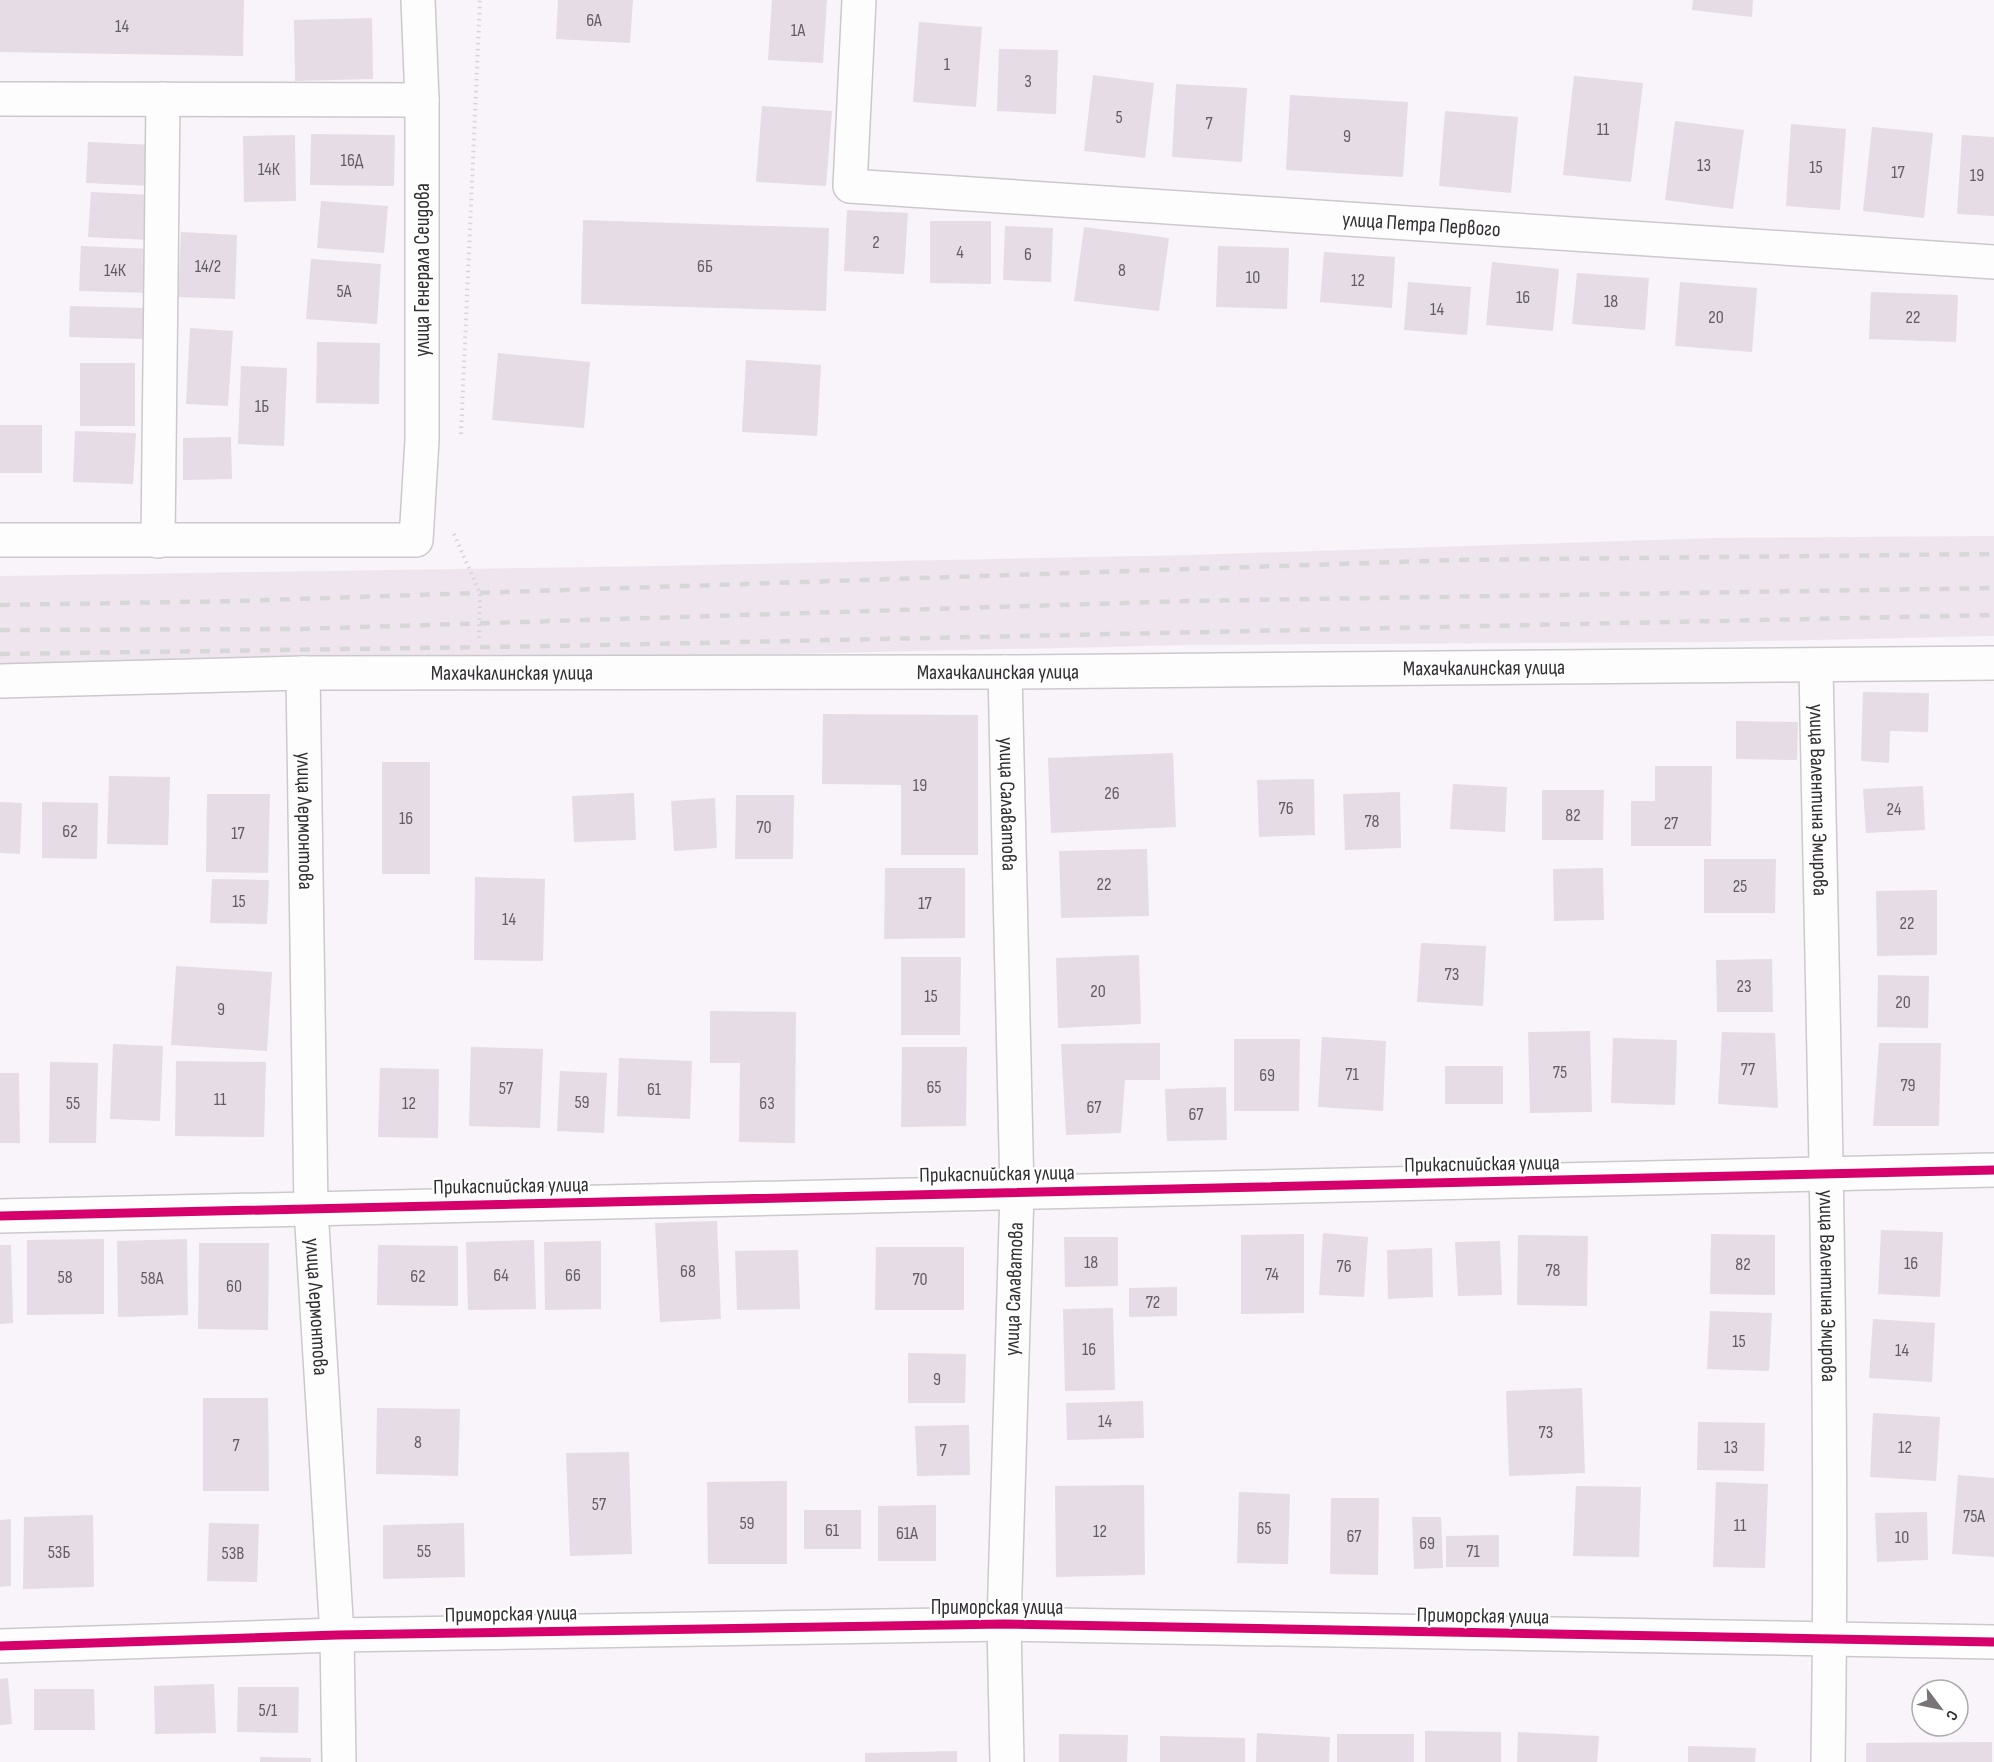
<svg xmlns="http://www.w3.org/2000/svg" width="1994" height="1762" font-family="'Sofia Sans Condensed',sans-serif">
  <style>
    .built { fill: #efe5ee }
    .building { fill: #e5dce5 }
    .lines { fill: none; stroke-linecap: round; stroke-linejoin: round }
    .minor-casing { stroke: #ccc9cc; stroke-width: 36 }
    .path { stroke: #d6d4d6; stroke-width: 4; stroke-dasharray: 1.5 4.5; stroke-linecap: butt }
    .minor { stroke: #fefdfe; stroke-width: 33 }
    .rail { stroke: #d8d7d8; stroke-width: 4.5; stroke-dasharray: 10 10; stroke-linecap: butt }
    .cycleway-casing { stroke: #fff; stroke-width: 13 }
    .cycleway { stroke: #d6006c; stroke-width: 9 }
    .labels { text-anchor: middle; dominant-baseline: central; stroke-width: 4.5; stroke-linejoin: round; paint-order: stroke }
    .number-label { font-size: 18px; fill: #625d62 }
    .street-label { font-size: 21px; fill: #322f32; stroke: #fff }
  </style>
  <rect width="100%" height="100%" fill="#f9f4f9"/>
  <path class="built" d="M1994,536V636L1714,642L1188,645L656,657L0,667V576L655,566L1189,555L1715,538Z"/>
  <g class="building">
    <path d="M0,0H244L243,56L0,52Z"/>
    <path d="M558,0H633L630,43L556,39Z"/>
    <path d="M772,0H827L823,63L768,60Z"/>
    <path d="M1693,0H1753L1752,17L1692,10Z"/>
    <path d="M372,18L373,79L295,81L294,20Z"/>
    <path d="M919,22L982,27L976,107L913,102Z"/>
    <path d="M999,49L1058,50L1056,114L997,111Z"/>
    <path d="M1093,75L1154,83L1145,158L1084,151Z"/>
    <path d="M1574,76L1643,83L1631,182L1563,175Z"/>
    <path d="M1176,84L1247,88L1242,162L1172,157Z"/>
    <path d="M1290,95L1408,102L1403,177L1286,170Z"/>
    <path d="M762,106L832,111L826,186L756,182Z"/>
    <path d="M1445,111L1518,117L1511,193L1439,186Z"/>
    <path d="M1675,121L1744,130L1733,209L1665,200Z"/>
    <path d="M1791,124L1846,129L1840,210L1786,206Z"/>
    <path d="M1872,127L1933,133L1924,218L1863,211Z"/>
    <path d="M311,134L395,135L394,186L310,185Z"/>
    <path d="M295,135L296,201L244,202L243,136Z"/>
    <path d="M1962,135L1994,137V216L1957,214Z"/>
    <path d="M88,142L153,145L152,186L86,183Z"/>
    <path d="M91,192L153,195L150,240L88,237Z"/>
    <path d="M321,201L388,206L384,253L317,248Z"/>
    <path d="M847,210L908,213L904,274L844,271Z"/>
    <path d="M583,220L829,228L826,311L581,304Z"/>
    <path d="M930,221H991V284L930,283Z"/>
    <path d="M1005,226L1053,228L1051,282L1003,280Z"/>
    <path d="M1084,227L1169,238L1159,311L1074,301Z"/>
    <path d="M181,232L237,235L235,299L178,297Z"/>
    <path d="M81,246L151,249L150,293L79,291Z"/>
    <path d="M1218,246L1289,248L1287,309L1216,307Z"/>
    <path d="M1324,252L1395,257L1392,308L1320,302Z"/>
    <path d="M311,259L381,264L377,324L306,319Z"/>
    <path d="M1492,262L1559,269L1553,331L1486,325Z"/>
    <path d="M1577,273L1649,278L1645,330L1572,324Z"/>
    <path d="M1408,282L1471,287L1467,335L1404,330Z"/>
    <path d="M1680,282L1757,288L1752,352L1675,346Z"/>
    <path d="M1871,292L1958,295L1956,342L1869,339Z"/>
    <path d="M70,306L144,308L143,339L69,337Z"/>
    <path d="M190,328L233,331L228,406L186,404Z"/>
    <path d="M317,342L380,343L379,404L316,403Z"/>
    <path d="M498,353L590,362L584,428L492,420Z"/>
    <path d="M746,360L821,365L817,436L742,432Z"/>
    <rect x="80" y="363" width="55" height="63"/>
    <path d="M241,366L287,368L284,446L238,444Z"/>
    <rect x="0" y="425" width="42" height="48"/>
    <path d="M75,431L136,433L133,484L73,482Z"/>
    <path d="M231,437L232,479L183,480V438Z"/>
    <path d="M1863,692L1929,693L1928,732L1890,731L1889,763L1861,761Z"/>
    <path d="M823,714L978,715V855H901V785L822,784Z"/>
    <path d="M1736,721L1798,722L1797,760L1736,759Z"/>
    <path d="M1173,753L1176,827L1051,833L1048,758Z"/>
    <rect x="382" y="762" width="48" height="112"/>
    <path d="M1655,766H1712L1711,846H1631V801H1655Z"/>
    <path d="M109,776L170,777L168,845L107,844Z"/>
    <path d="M1314,779L1315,835L1259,837L1257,780Z"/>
    <path d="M1453,784L1507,787L1505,832L1450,829Z"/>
    <path d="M1923,786L1925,830L1866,833L1863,789Z"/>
    <path d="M1542,790H1604L1603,840H1542Z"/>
    <path d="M1400,792L1401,848L1345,850L1343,794Z"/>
    <path d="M634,793L636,840L574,842L572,796Z"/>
    <path d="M207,794H270L268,873L206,872Z"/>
    <path d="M736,795H794L793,859H735Z"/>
    <path d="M715,798L717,848L674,851L671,801Z"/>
    <path d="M0,802L22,803L20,854L0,853Z"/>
    <path d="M42,802L98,803L97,859L42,858Z"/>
    <path d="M1147,849L1149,916L1061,918L1059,851Z"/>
    <path d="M1704,859H1776L1775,913H1704Z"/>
    <path d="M885,868H965V938L884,939Z"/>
    <path d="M1603,868L1604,920L1554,921L1553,869Z"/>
    <path d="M475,877L545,879L543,961L474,960Z"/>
    <path d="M212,879L269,880L267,924L210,923Z"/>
    <path d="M1937,890V955L1877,956L1876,891Z"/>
    <path d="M1421,943L1486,946L1483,1006L1417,1002Z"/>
    <path d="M1139,955L1141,1024L1058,1028L1056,958Z"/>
    <path d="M901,957H961L960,1035H901Z"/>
    <path d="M1772,959L1773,1012H1717L1716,960Z"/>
    <path d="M176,966L272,972L267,1051L171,1045Z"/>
    <path d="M1878,975L1929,976L1928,1028L1877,1027Z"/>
    <path d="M710,1011L796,1012L795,1143L739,1142L740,1063H710Z"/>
    <path d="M1590,1031L1592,1112L1530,1113L1528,1032Z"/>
    <path d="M1722,1032L1775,1033L1778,1108L1718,1104Z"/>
    <path d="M1322,1037L1386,1041L1383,1111L1318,1107Z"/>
    <path d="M1613,1038L1677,1040L1675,1105L1611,1103Z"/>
    <path d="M1234,1039H1300L1299,1111H1234Z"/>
    <path d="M1160,1043V1080H1125L1121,1133L1066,1135L1061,1044Z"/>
    <path d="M1879,1043H1941L1939,1126H1873Z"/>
    <path d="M113,1044L163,1046L160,1121L110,1119Z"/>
    <path d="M471,1047L543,1049L540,1128L469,1126Z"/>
    <path d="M902,1047H967L966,1126L901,1127Z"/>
    <path d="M619,1058L692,1061L690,1119L617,1116Z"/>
    <path d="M176,1061L266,1062L264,1137L175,1136Z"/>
    <path d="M50,1062L98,1063L96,1143H49Z"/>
    <rect x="1445" y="1066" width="58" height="38"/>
    <path d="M380,1068L439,1069L438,1138L378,1137Z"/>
    <path d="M560,1071L607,1073L604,1133L557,1131Z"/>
    <path d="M0,1073H19L20,1143H0Z"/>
    <path d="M1226,1087L1227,1140L1167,1141L1165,1089Z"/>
    <path d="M717,1221L721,1319L660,1322L655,1223Z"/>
    <path d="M1881,1230L1943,1232L1940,1297L1878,1294Z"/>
    <path d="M1323,1233L1368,1237L1364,1297L1319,1295Z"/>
    <path d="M1304,1234V1313L1241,1314V1235Z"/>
    <path d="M1711,1234L1775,1235V1295L1710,1294Z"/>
    <path d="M1518,1235L1588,1236L1587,1306L1517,1305Z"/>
    <path d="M1064,1237H1118V1286L1065,1287Z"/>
    <path d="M104,1239V1314L27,1315V1240Z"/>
    <path d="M187,1239L188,1315L118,1317L117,1241Z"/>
    <path d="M534,1240L536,1309L468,1310L466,1242Z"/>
    <path d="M601,1241V1309L545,1310L544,1242Z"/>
    <path d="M1500,1241L1502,1295L1458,1296L1455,1242Z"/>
    <path d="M199,1243H269L268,1330L198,1329Z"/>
    <path d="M0,1245H11L13,1323L0,1324Z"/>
    <path d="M378,1245L458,1246V1306L377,1305Z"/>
    <path d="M876,1247H964V1310H875Z"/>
    <path d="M1432,1248L1433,1297L1388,1299L1387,1250Z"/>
    <path d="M798,1250L800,1309L737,1310L735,1251Z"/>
    <path d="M1177,1287V1316L1129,1317V1288Z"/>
    <path d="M1113,1308L1115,1390L1065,1391L1063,1309Z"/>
    <path d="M1710,1311L1772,1313L1769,1371L1707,1369Z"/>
    <path d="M1873,1319L1935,1323L1932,1382L1869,1378Z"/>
    <path d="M908,1353L966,1354L965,1403H908Z"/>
    <path d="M1582,1388L1585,1473L1509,1476L1506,1391Z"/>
    <path d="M203,1398H268L269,1491H203Z"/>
    <path d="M1143,1401L1144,1438L1067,1440L1066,1403Z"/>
    <path d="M377,1408L460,1409L458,1476L376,1474Z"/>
    <path d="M1873,1413L1940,1417L1936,1481L1870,1477Z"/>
    <path d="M1698,1422L1765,1423L1764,1471L1697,1470Z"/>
    <path d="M969,1425L970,1475L917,1476L915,1426Z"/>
    <path d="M629,1452L632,1554L570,1556L566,1453Z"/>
    <path d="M1958,1475L1994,1478V1557L1952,1554Z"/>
    <path d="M787,1481V1564H708L707,1482Z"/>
    <path d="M1716,1482L1768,1484L1765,1568L1713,1567Z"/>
    <path d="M1144,1485L1145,1575L1056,1577L1055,1486Z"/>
    <path d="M1576,1486L1641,1487L1639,1557L1573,1556Z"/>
    <path d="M1239,1492L1290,1494L1288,1564L1237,1563Z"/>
    <path d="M1331,1498H1379L1378,1575L1330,1574Z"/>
    <path d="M936,1505V1561H878V1506Z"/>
    <rect x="804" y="1510" width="57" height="39"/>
    <path d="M1927,1512L1928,1560L1877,1562L1875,1513Z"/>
    <path d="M93,1515L94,1587L23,1589L24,1517Z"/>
    <path d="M1412,1517H1441L1443,1568L1414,1569Z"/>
    <path d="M11,1519V1586L0,1587V1520Z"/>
    <path d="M209,1523L259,1524L257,1582L207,1581Z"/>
    <path d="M464,1523L465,1577L383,1579V1525Z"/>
    <path d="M1499,1535V1567H1446V1536Z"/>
    <path d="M8,1678L12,1724L0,1725V1679Z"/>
    <path d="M214,1684L216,1733L155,1734L154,1686Z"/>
    <path d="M238,1687H299L298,1733L237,1732Z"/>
    <path d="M34,1689H94L95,1730H34Z"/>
    <path d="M1425,1731L1501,1732V1762H1425Z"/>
    <path d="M1518,1732L1599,1736L1597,1762H1517Z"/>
    <path d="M1257,1733L1330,1737L1329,1762H1256Z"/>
    <path d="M1059,1734L1128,1735L1127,1762H1059Z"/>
    <rect x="1337" y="1734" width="77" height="28"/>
    <path d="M1160,1736L1245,1738V1762H1160Z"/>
    <path d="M1992,1742V1762H1866V1743Z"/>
    <path d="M1688,1746L1756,1748L1755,1762H1688Z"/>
    <path d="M957,1751V1762H865V1753Z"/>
    <path d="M260,1757L311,1758V1762H260Z"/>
  </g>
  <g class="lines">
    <defs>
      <g id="minor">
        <path id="s1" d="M859,0L850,186L1994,262"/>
        <path d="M0,99L422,100"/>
        <path d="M0,540H416L422,440V100L418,0"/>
        <path d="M158,541L163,99"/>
        <path id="s2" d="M1816,666C1823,1031 1834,1397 1828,1762"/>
        <path id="s3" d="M1005,672L1017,1192L1004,1624L1007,1762"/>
        <path id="s4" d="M303,673L311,1209L337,1635L339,1762"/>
        <path id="s5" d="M0,681L303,673L1005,672L1994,663"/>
        <path d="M0,1216L1994,1170"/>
        <path d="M0,1646L337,1635L1004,1624L1994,1642"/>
      </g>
    </defs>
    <use href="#minor" class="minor-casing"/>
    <g class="path">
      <path d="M461,434L480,0"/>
      <path d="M454,534L480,593L479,638"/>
    </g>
    <use href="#minor" class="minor"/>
    <g class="rail">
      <path d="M0,605L238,601L1457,560L1994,554"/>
      <path d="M0,630L300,629L1187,601L1994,588"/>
      <path d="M0,654L557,646L1994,615"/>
    </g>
    <defs>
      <g id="cycleway">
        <path d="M0,1216L1994,1170"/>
        <path d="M0,1646L337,1635L1004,1624L1994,1642"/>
      </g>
    </defs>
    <use href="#cycleway" class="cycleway-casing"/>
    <use href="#cycleway" class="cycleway"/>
  </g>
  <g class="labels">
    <g class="number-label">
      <text x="594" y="20">6А</text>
      <text x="122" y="26">14</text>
      <text x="798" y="30">1А</text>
      <text x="947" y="64">1</text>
      <text x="1028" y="81">3</text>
      <text x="1119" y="117">5</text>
      <text x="1209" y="123">7</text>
      <text x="1603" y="129">11</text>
      <text x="1347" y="136">9</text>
      <text x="352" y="160">16Д</text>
      <text x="1704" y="165">13</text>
      <text x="1816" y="167">15</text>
      <text x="269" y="169">14К</text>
      <text x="1898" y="172">17</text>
      <text x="1977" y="175">19</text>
      <text x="876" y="242">2</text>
      <text x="960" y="252">4</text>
      <text x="1028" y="254">6</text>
      <text x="208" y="266">14/2</text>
      <text x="705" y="266">6Б</text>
      <text x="115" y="270">14К</text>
      <text x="1122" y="270">8</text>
      <text x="1253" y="277">10</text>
      <text x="1358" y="280">12</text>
      <text x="344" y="291">5А</text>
      <text x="1523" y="297">16</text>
      <text x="1611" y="301">18</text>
      <text x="1437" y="309">14</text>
      <text x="1716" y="317">20</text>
      <text x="1913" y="317">22</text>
      <text x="262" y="406">1Б</text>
      <text x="920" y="785">19</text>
      <text x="1112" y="793">26</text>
      <text x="1286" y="808">76</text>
      <text x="1894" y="809">24</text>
      <text x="1573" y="815">82</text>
      <text x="406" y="818">16</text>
      <text x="1372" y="821">78</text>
      <text x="1671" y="823">27</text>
      <text x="764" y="827">70</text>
      <text x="70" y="831">62</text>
      <text x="238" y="833">17</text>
      <text x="1104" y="884">22</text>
      <text x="1740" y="886">25</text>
      <text x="239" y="901">15</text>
      <text x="925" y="903">17</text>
      <text x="509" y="919">14</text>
      <text x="1907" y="923">22</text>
      <text x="1452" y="974">73</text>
      <text x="1744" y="986">23</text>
      <text x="1098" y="991">20</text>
      <text x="931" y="996">15</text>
      <text x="1903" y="1002">20</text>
      <text x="221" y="1009">9</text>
      <text x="1748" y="1069">77</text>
      <text x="1560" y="1072">75</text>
      <text x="1352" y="1074">71</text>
      <text x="1267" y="1075">69</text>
      <text x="1908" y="1085">79</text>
      <text x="934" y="1087">65</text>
      <text x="506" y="1088">57</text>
      <text x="654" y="1089">61</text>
      <text x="220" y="1099">11</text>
      <text x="582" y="1102">59</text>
      <text x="73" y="1103">55</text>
      <text x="409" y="1103">12</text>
      <text x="767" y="1103">63</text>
      <text x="1094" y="1107">67</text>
      <text x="1196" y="1114">67</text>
      <text x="1091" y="1262">18</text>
      <text x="1911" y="1263">16</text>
      <text x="1743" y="1264">82</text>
      <text x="1344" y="1266">76</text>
      <text x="1553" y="1270">78</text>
      <text x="688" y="1271">68</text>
      <text x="1272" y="1274">74</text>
      <text x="501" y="1275">64</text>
      <text x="573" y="1275">66</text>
      <text x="418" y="1276">62</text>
      <text x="65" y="1277">58</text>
      <text x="152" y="1278">58А</text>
      <text x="920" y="1279">70</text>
      <text x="234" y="1286">60</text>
      <text x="1153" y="1302">72</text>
      <text x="1739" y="1341">15</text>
      <text x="1089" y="1349">16</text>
      <text x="1902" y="1350">14</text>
      <text x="937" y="1379">9</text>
      <text x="1105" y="1421">14</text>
      <text x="1546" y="1432">73</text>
      <text x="418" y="1442">8</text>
      <text x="236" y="1445">7</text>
      <text x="1731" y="1447">13</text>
      <text x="1905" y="1447">12</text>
      <text x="943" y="1450">7</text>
      <text x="599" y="1504">57</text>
      <text x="1974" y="1516">75А</text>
      <text x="747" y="1523">59</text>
      <text x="1740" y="1525">11</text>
      <text x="1264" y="1528">65</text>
      <text x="832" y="1530">61</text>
      <text x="1100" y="1531">12</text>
      <text x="907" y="1533">61А</text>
      <text x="1354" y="1536">67</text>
      <text x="1902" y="1537">10</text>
      <text x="1427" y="1543">69</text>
      <text x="424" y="1551">55</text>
      <text x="1473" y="1551">71</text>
      <text x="59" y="1552">53Б</text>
      <text x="233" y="1553">53В</text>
      <text x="268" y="1710">5/1</text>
    </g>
    <g class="street-label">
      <text stroke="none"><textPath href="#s1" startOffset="759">улица Петра Первого</textPath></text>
      <text transform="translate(422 270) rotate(-90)">улица Генерала Сеидова</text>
      <text stroke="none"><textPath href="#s5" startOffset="1484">Махачкалинская улица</textPath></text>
      <text stroke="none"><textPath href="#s5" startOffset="998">Махачкалинская улица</textPath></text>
      <text stroke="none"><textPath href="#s5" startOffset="512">Махачкалинская улица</textPath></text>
      <text stroke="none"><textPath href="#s2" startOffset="134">улица Валентина Эмирова</textPath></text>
      <text stroke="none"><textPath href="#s3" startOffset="132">улица Салаватова</textPath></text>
      <text stroke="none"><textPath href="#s4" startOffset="148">улица Лермонтова</textPath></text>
      <text transform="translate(1482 1164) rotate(-1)">Прикаспийская улица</text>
      <text transform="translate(997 1174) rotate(-1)">Прикаспийская улица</text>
      <text transform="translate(511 1186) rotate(-1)">Прикаспийская улица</text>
      <text stroke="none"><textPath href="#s2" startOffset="620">улица Валентина Эмирова</textPath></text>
      <text transform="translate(1014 1289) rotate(-88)">улица Салаватова</text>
      <text stroke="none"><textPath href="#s4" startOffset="634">улица Лермонтова</textPath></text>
      <text x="997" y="1607">Приморская улица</text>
      <text transform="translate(511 1614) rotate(-1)">Приморская улица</text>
      <text transform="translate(1483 1616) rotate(1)">Приморская улица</text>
    </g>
  </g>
  <g transform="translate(1940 1708) rotate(122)"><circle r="28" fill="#ffffff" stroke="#adacad" stroke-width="1.5"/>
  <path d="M0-4.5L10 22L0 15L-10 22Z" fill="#787478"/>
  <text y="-9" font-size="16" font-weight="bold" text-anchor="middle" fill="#322f32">С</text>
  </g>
</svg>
